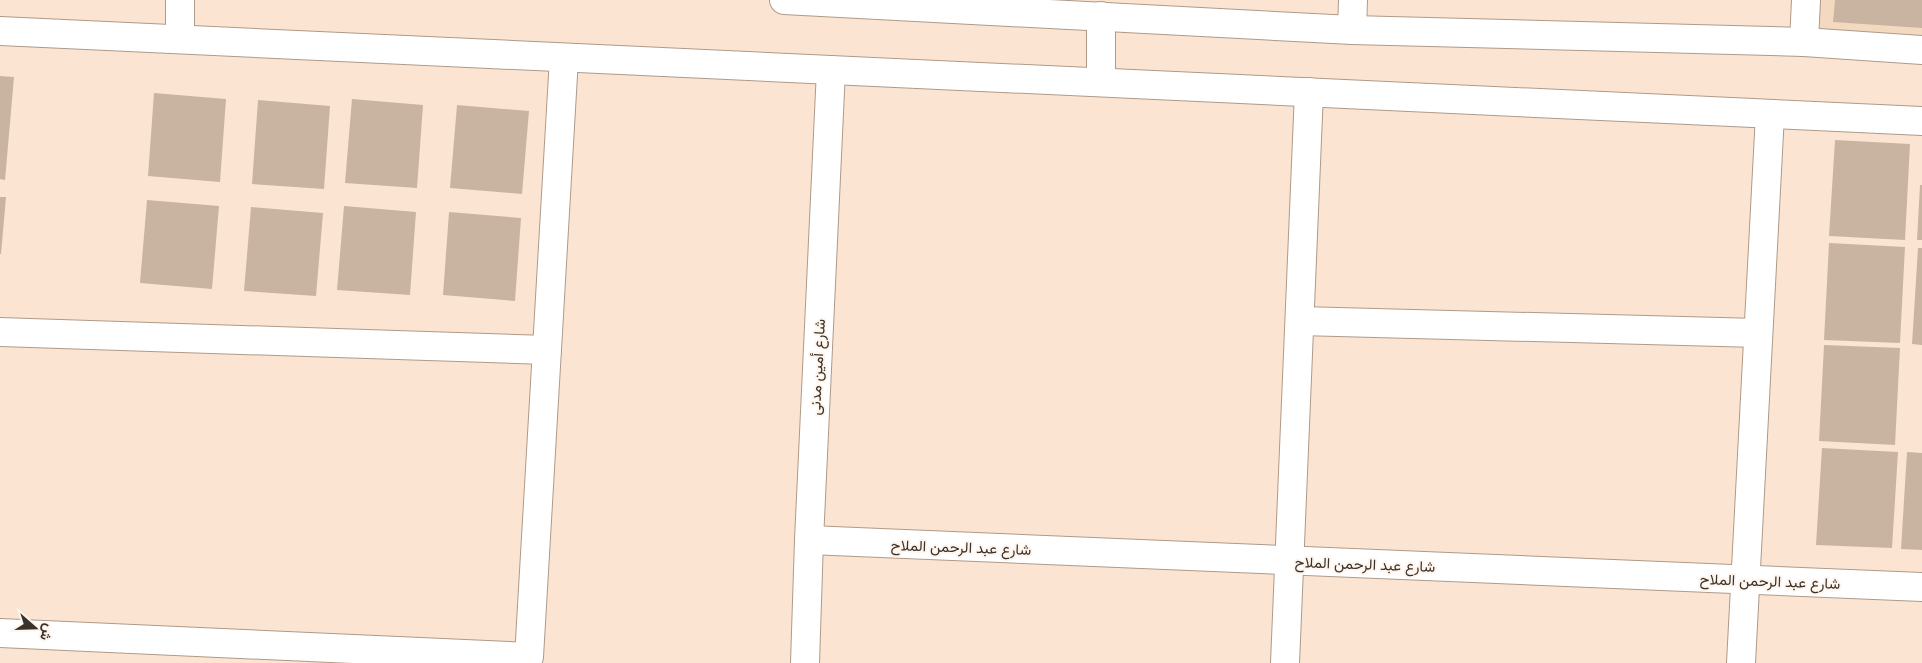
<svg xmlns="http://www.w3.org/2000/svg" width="1922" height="663" font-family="'PT Sans',Vazirmatn,sans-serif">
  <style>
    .built { fill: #f4d9c1 }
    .building { fill: #c9b4a2 }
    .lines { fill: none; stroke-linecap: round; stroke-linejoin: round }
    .minor-casing { stroke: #af9a89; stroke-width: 30 }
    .minor { stroke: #fff; stroke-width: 28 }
    .labels { text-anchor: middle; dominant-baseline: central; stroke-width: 4; stroke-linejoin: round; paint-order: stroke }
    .street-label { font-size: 15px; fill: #3b322b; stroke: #fef5ed }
  </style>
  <rect width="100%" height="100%" fill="#fbe5d2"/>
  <path class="built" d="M1799,0H1922V42L1798,36Z"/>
  <g class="building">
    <path d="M1835,0H1922V28L1833,22Z"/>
    <path d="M0,76L14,77L5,180L0,179Z"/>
    <path d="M154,93L226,99L220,182L148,176Z"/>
    <path d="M352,99L423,105L417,188L345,183Z"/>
    <path d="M258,100L330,106L324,189L252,184Z"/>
    <path d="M457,105L529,111L522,194L450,188Z"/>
    <path d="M1835,140L1910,144L1905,240L1829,236Z"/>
    <path d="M1920,185H1922V240H1917Z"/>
    <path d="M0,197H6L1,254H0Z"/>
    <path d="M147,200L219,206L212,289L140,283Z"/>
    <path d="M344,206L416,212L410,295L337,290Z"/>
    <path d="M251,207L323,213L316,296L244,291Z"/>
    <path d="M449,212L521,218L515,301L443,295Z"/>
    <path d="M1829,243L1905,247L1900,343L1824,340Z"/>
    <path d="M1918,248H1922V345L1912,344Z"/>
    <path d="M1824,345L1900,348L1895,445L1819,441Z"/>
    <path d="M1822,448L1898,452L1892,548L1816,545Z"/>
    <path d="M1907,452L1922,453V550L1901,549Z"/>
  </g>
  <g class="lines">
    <defs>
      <g id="minor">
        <path d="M784,0L1352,30L1804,42L1922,50"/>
        <path d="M1101,16V82"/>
        <path d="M1352,30L1353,0"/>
        <path d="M0,31L1922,121"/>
        <path d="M180,39V0"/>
        <path d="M1804,42L1806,0"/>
        <path d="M1300,321L1758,333"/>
        <path d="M0,332L547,350"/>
        <path d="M809,540L1922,587"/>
        <path d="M0,633L529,657L564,58"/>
        <path d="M805,663L809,540L831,70"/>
        <path d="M1285,663L1309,92"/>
        <path d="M1741,663L1770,114"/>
      </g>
    </defs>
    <use href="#minor" class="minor-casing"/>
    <use href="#minor" class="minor"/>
  </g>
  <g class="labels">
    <g class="street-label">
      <text transform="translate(817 367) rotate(-87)">شارع أمين مدنى</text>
      <text transform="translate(961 547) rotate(2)">شارع عبد الرحمن الملاح</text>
      <text transform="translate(1365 564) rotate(2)">شارع عبد الرحمن الملاح</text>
      <text transform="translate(1770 581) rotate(2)">شارع عبد الرحمن الملاح</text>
    </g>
  </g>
  <g transform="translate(35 628) rotate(110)" stroke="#fef5ed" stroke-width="4" paint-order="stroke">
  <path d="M0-4L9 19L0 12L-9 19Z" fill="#3b322b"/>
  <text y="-8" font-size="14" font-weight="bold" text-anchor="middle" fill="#3b322b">ش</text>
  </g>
</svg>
